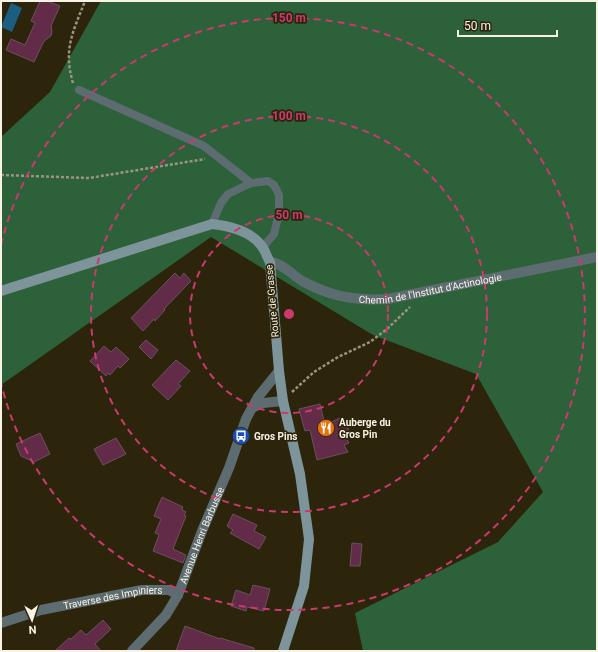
<svg xmlns="http://www.w3.org/2000/svg" width="598" height="652" font-family="Roboto,sans-serif">
  <style>
    .forest { fill: #2d613a }
    .water { fill: #1c5e81 }
    .building { fill: #622c49; stroke: #6b505d }
    .lines { fill: none; stroke-linecap: round; stroke-linejoin: round }
    .path { stroke: #9a9581; stroke-width: 2.5; stroke-dasharray: 3 2; stroke-linecap: butt }
    .lane { stroke: #5d6c70; stroke-width: 8 }
    .street { stroke: #5d6c70; stroke-width: 10 }
    .secondary { stroke: #7d949a; stroke-width: 10 }
    .ring { fill: none; stroke: #ca3970; stroke-width: 2; stroke-dasharray: 7 5 }
    .labels { text-anchor: middle; dominant-baseline: central; stroke-width: 3.5; stroke-linejoin: round; paint-order: stroke }
    .street-label { font-size: 10px; fill: #f8f3e4; stroke: #2c250c }
    .poi-label { font-size: 10px; font-weight: bold; fill: #f8f3e4; stroke: #2c250c; text-anchor: start }
    .centre { fill: #ca3970; stroke: #2c250c; stroke-width: 2 }
    .ring-label { font-size: 12px; text-anchor: middle; font-weight: bold; fill: #ca3970; stroke: #2c250c; stroke-width: 3.5; stroke-linejoin: round; paint-order: stroke }
  </style>
  <rect width="100%" height="100%" fill="#2c250c"/>
  <path class="forest" d="M101,1H597V651H363L355,613L498,542L543,492L476,374L373,335L211,237L1,385V137L50,92Z"/>
  <path class="water" d="M11,3L22,8L12,32L1,27Z"/>
  <g class="building">
    <path d="M40,1H47L60,6L51,26L52,31L51,36L44,41L34,62L6,50L11,39L25,45L35,23L31,21Z"/>
    <path d="M175,273L180,278L184,273L191,281L164,309L165,310L155,321L154,319L143,331L131,318Z"/>
    <path d="M146,340L158,350L151,359L139,347Z"/>
    <path d="M104,346L111,352L116,347L129,359L120,368L118,366L110,375L108,373L106,376L90,361Z"/>
    <path d="M176,360L190,371L178,384L181,386L168,400L152,385Z"/>
    <path d="M320,404L325,425L342,417L351,434L345,436L349,443L344,445L348,452L317,460L310,430L305,431L299,409Z"/>
    <path d="M40,433L50,454L34,462L21,456L16,444Z"/>
    <path d="M116,438L126,454L103,465L94,449Z"/>
    <path d="M162,497L183,507L182,510L186,512L184,515L186,516L173,549L186,555L183,563L153,551L159,535L155,533L161,519L154,516Z"/>
    <path d="M233,514L257,525L254,531L266,537L259,549L230,533L233,530L227,526Z"/>
    <path d="M352,543L362,544L360,566H350Z"/>
    <path d="M253,585L270,589L264,611L247,607L246,611L231,606L236,590L250,595Z"/>
    <path d="M103,620L111,629L95,644L101,651H55L69,638L71,639L81,630L86,635Z"/>
    <path d="M185,626L220,639V638L254,648V651H176Z"/>
  </g>
  <g class="lines">
    <g class="path">
      <path d="M73,83C63,49 73,32 85,1"/>
      <path d="M1,175L89,178L205,159"/>
      <path d="M292,392L314,372L338,357L370,342L387,329L410,307"/>
    </g>
    <g class="lane">
      <path d="M79,90L204,146L251,183"/>
      <path d="M212,224L221,203L228,194L251,183L268,181L274,185L279,195V213L274,234L263,247"/>
    </g>
    <g class="street">
      <path id="s1" d="M270,262C283,263 293,276 304,282C332,297 357,301 388,299L597,257"/>
      <path d="M252,408L263,403L283,401"/>
      <path id="s2" d="M1,623L41,610L142,590H169L178,595"/>
      <path id="s3" d="M132,651L166,615L178,595L202,531L229,468L246,419L258,397L279,371"/>
    </g>
    <path class="secondary" d="M1,291L212,224C230,226 253,232 263,248C266,252 267,258 270,262L279,371L283,401L300,474L309,539L304,586L283,651"/>
  </g>
  <g class="ring">
    <circle cx="289" cy="314" r="99"/>
    <circle cx="289" cy="314" r="198"/>
    <path d="M1 245A296 296 0 1 1 1 383"/>
  </g>
  <defs>
    <symbol id="restaurant-disc" viewBox="-11 -11 22 22"><circle r="9.5" fill="#e8710a" stroke="#2c250c"/><path d="M-5-6h1v4h1v-4h1v4h1v-4h1v5L-1.5 .5V6h-2V.5L-5-1ZM5-6V6H3V1.5H1.5Q1.5-4 5-6Z" fill="#fff"/></symbol>
    <symbol id="bus-disc" viewBox="-11 -11 22 22"><circle r="9.5" fill="#1a4fb4" stroke="#2c250c"/><path d="M-5-6H5V4H4V6H2V4H-2V6H-4V4H-5ZM-3.5-4V0h7V-4ZM-3.5 1.2v1.5H-2V1.2ZM2 1.2v1.5H3.5V1.2Z" fill="#fff"/></symbol>
  </defs>
  <g fill-rule="evenodd">
    <use href="#restaurant-disc" x="316" y="418" width="20" height="20"/>
    <use href="#bus-disc" x="231" y="426" width="20" height="20"/>
  </g>
  <g class="labels">
    <g class="street-label">
      <text stroke="none"><textPath href="#s1" startOffset="170">Chemin de l'Institut d'Actinologie</textPath></text>
      <text transform="translate(272 301) rotate(-95)">Route de Grasse</text>
      <text stroke="none"><textPath href="#s3" startOffset="137">Avenue Henri Barbusse</textPath></text>
      <text stroke="none"><textPath href="#s2" startOffset="115">Traverse des Impiniers</textPath></text>
    </g>
    <g class="poi-label">
      <text x="339" y="422">Auberge du<tspan x="339" dy="12">Gros Pin</tspan></text>
      <text x="254" y="436">Gros Pins</text>
    </g>
  </g>
  <circle cx="289" cy="314" r="6" class="centre"/>
  <g class="ring-label">
    <text x="289" y="22">150 m</text>
    <text x="289" y="120">100 m</text>
    <text x="289" y="219">50 m</text>
  </g>
  <rect width="598" height="652" fill="none" stroke="#f8f3e4" stroke-width="4"/>
  <g transform="translate(32 620) rotate(177)" stroke="#2c250c" stroke-width="3" paint-order="stroke">
  <path d="M0-3L7 15L0 10L-7 15Z" fill="#f8f3e4"/>
  <text y="-6" font-size="11" font-weight="bold" text-anchor="middle" fill="#f8f3e4">N</text>
  </g>
  <path d="M458 30v6h99v-6" fill="none" stroke="#f8f3e4" stroke-width="2"/>
  <text x="464" y="30" font-size="12" fill="#f8f3e4" stroke="#2c250c" stroke-width="3" paint-order="stroke">50 m</text>
</svg>
